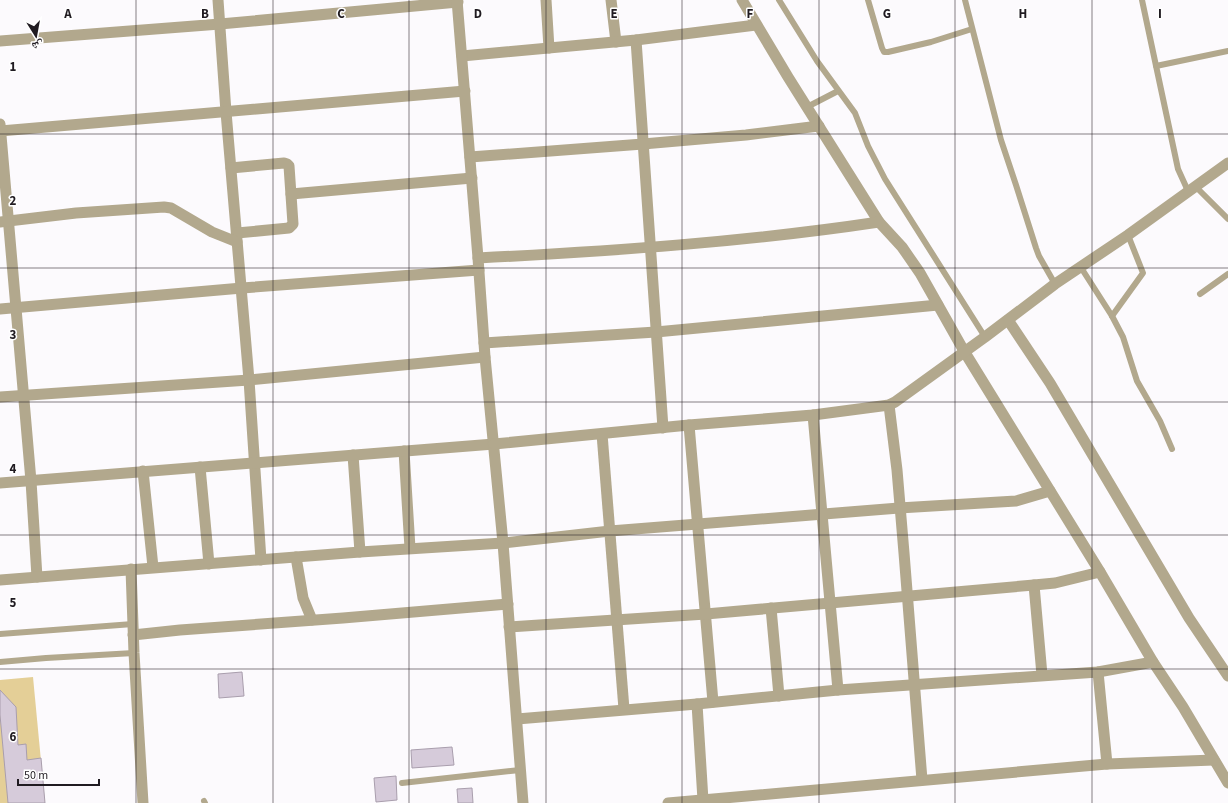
<svg xmlns="http://www.w3.org/2000/svg" width="1228" height="803" font-family="'Source Sans 3','Noto Naskh Arabic',sans-serif">
  <style>
    .green { fill: #e4cf97 }
    .building { fill: #d6cbda; stroke: #a99ead }
    .lines { fill: none; stroke-linecap: round; stroke-linejoin: round }
    .service { stroke: #b2a88d; stroke-width: 6 }
    .minor { stroke: #b2a88d; stroke-width: 11 }
    .tertiary { stroke: #b2a88d; stroke-width: 11 }
    .grid { fill: none; stroke: #201b21; stroke-width: 1; stroke-opacity: 0.55 }
    .grid-label { font-size: 13px; text-anchor: middle; font-weight: bold; fill: #201b21; stroke: #fff; stroke-width: 3; stroke-linejoin: round; paint-order: stroke }
  </style>
  <rect width="100%" height="100%" fill="#fcfafd"/>
  <path class="green" d="M33,677L45,803H0V680Z"/>
  <g class="building">
    <path d="M242,672L244,696L219,698L218,674Z"/>
    <path d="M0,690L16,707L18,745L26,744L27,760L41,758L45,803H8L0,715Z"/>
    <path d="M452,747L454,765L412,768L411,750Z"/>
    <path d="M396,776L397,800L376,802L374,778Z"/>
    <path d="M472,788L473,803H458L457,789Z"/>
  </g>
  <g class="lines">
    <g class="service">
      <path d="M779,0L817,61L855,113L868,146L885,179L985,337"/>
      <path d="M868,0L882,48L884,52H888L931,42L972,29"/>
      <path d="M965,0L1001,140L1016,185L1036,248L1039,256L1055,284"/>
      <path d="M1142,0L1178,169L1188,191"/>
      <path d="M1156,66L1228,51"/>
      <path d="M807,107L838,91"/>
      <path d="M1195,186L1228,219"/>
      <path d="M1080,266L1112,316L1123,337L1137,381L1160,421L1172,449"/>
      <path d="M1200,294L1228,274"/>
      <path d="M1112,316L1143,273L1128,235"/>
      <path d="M0,634L133,624"/>
      <path d="M0,662L46,658L134,653"/>
      <path d="M402,783L520,770"/>
      <path d="M204,801L205,803"/>
    </g>
    <g class="minor">
      <path d="M218,0L226,112L249,380L261,560"/>
      <path d="M546,0L549,48"/>
      <path d="M611,0L616,42"/>
      <path d="M742,0L788,77L879,222L902,247L920,273L964,351L1100,572L1153,662L1183,707L1228,783"/>
      <path d="M636,40L663,428"/>
      <path d="M0,41L220,24L458,2"/>
      <path d="M462,56L636,40L756,25"/>
      <path d="M0,124L31,481L37,577"/>
      <path d="M0,131L465,91"/>
      <path d="M470,157L643,144L746,135L819,126"/>
      <path d="M231,168L284,163L287,164L289,166L293,224L289,228L237,233"/>
      <path d="M291,194L472,178"/>
      <path d="M0,222L76,213L164,207L171,208L212,232L237,242"/>
      <path d="M478,258C613,251 746,242 879,222"/>
      <path d="M0,309L242,288L479,270"/>
      <path d="M1008,320L1050,383L1189,618L1228,676"/>
      <path d="M484,343L656,332L938,305"/>
      <path d="M0,397L249,380L485,357"/>
      <path d="M889,405L897,470L904,553L922,780"/>
      <path d="M813,415L838,690"/>
      <path d="M689,425L713,702"/>
      <path d="M602,434L624,709"/>
      <path d="M404,451L410,548"/>
      <path d="M353,455L360,552"/>
      <path d="M200,467L209,564"/>
      <path d="M143,471L153,567"/>
      <path d="M0,483L494,444"/>
      <path d="M296,557L303,598L312,620"/>
      <path d="M131,569L134,653L143,803"/>
      <path d="M0,580L360,552L503,543L610,531L899,508L1016,501L1050,491"/>
      <path d="M1034,585L1042,675"/>
      <path d="M771,608L779,696"/>
      <path d="M509,627L706,614L1034,585L1055,583L1100,572"/>
      <path d="M133,635L180,630L343,618L508,604"/>
      <path d="M1098,672L1107,764"/>
      <path d="M697,704L703,800"/>
      <path d="M517,719L697,704L838,690L1098,672L1153,662"/>
      <path d="M668,803L1107,764L1214,760"/>
    </g>
    <g class="tertiary">
      <path d="M457,0L478,258L485,357L503,543L523,803"/>
      <path d="M494,444L689,425L813,415L889,405L895,402L985,337L1055,284L1128,235L1228,163"/>
    </g>
  </g>
  <path class="grid" d="M136,0V803M273,0V803M409,0V803M546,0V803M682,0V803M819,0V803M955,0V803M1092,0V803M0,134H1228M0,268H1228M0,402H1228M0,535H1228M0,669H1228"/>
  <g class="grid-label">
    <text x="68" y="18">A</text>
    <text x="205" y="18">B</text>
    <text x="341" y="18">C</text>
    <text x="478" y="18">D</text>
    <text x="614" y="18">E</text>
    <text x="750" y="18">F</text>
    <text x="887" y="18">G</text>
    <text x="1023" y="18">H</text>
    <text x="1160" y="18">I</text>
    <text x="13" y="71">1</text>
    <text x="13" y="205">2</text>
    <text x="13" y="339">3</text>
    <text x="13" y="473">4</text>
    <text x="13" y="607">5</text>
    <text x="13" y="741">6</text>
  </g>
  <g transform="translate(36 36) rotate(169)" stroke="#ffffff" stroke-width="3" paint-order="stroke">
  <path d="M0-3L7 15L0 10L-7 15Z" fill="#201b21"/>
  <text y="-6" font-size="11" font-weight="bold" text-anchor="middle" fill="#201b21">ش</text>
  </g>
  <path d="M18 779v6h81v-6" fill="none" stroke="#201b21" stroke-width="2"/>
  <text x="24" y="779" font-size="12" fill="#201b21" stroke="#ffffff" stroke-width="3" paint-order="stroke">50 m</text>
</svg>
